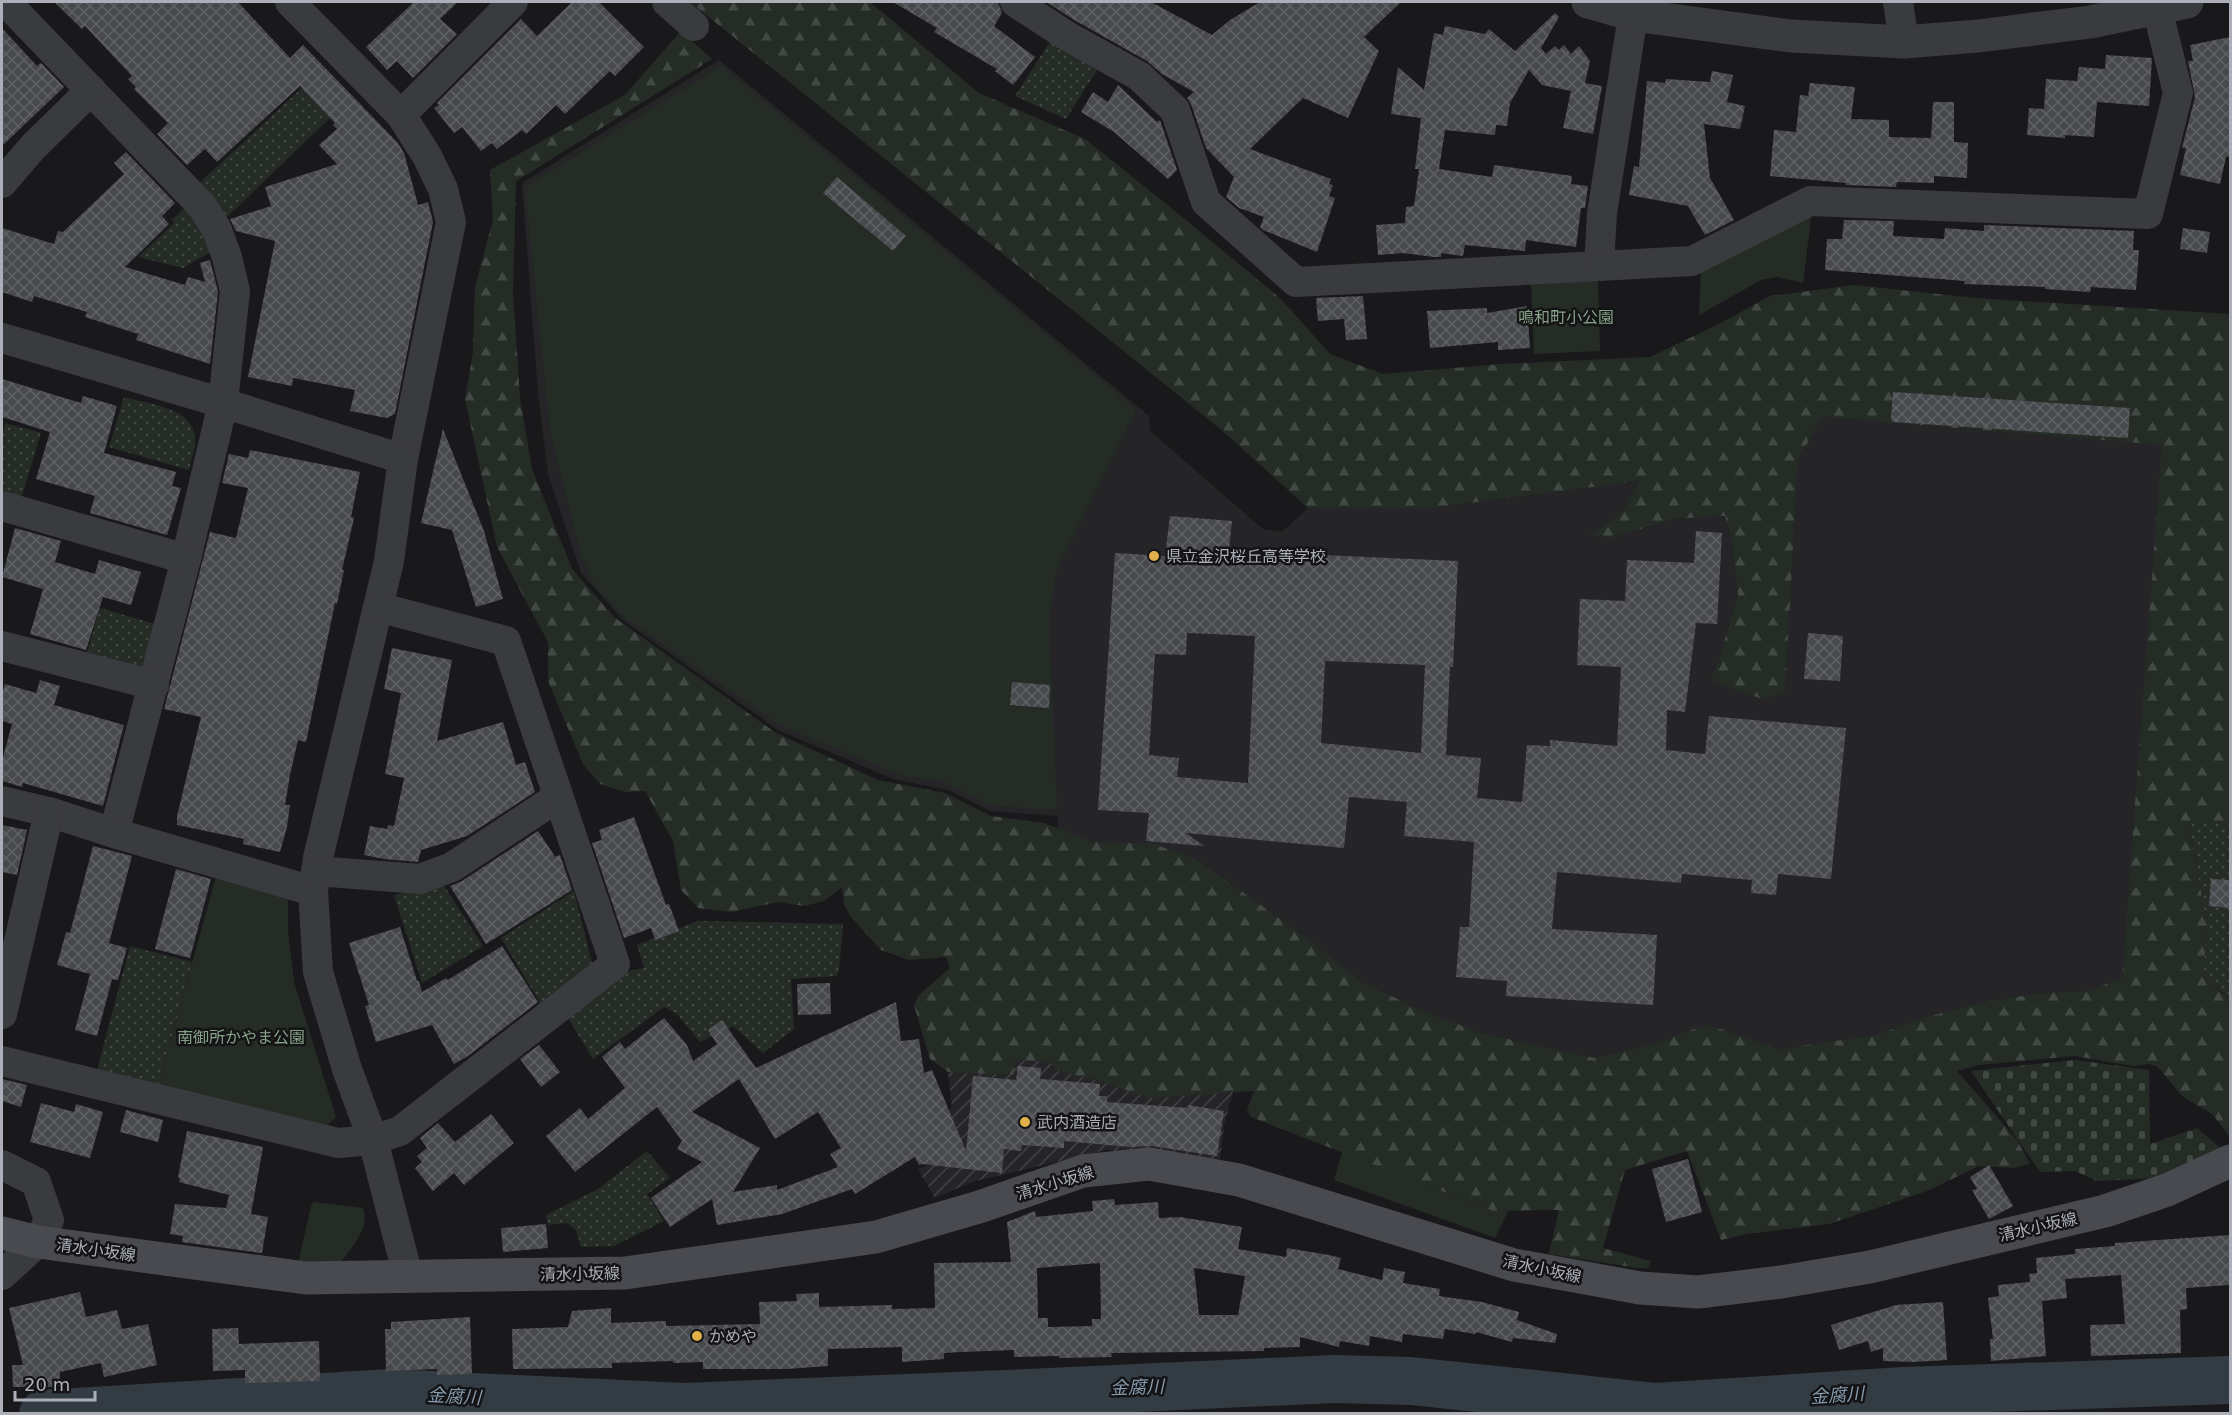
<svg xmlns="http://www.w3.org/2000/svg" width="2232" height="1415" font-family="'DejaVu Sans','Noto Sans JP',sans-serif">
  <style>
    .built { fill: #252528 }
    .industrial { fill: url(#industrial-furrows) }
    .green { fill: #252c26 }
    .forest { fill: url(#forest-firs) }
    .cemetery { fill: url(#cemetery-stones) }
    .garden { fill: url(#garden-dots) }
    .lines { fill: none; stroke-linecap: round; stroke-linejoin: round }
    .river { stroke: #333b43; stroke-width: 48 }
    .building { fill: url(#building-cross-hatch); fill-rule: evenodd }
    .minor { stroke: #3a3b3f; stroke-width: 30 }
    .tertiary { stroke: #3a3b3f; stroke-width: 33 }
    .secondary { stroke: #494a4f; stroke-width: 33 }
    .poi-dot { fill: #e1b04b; stroke: #141416; stroke-width: 2 }
    .labels { text-anchor: middle; dominant-baseline: central; stroke-width: 5; stroke-linejoin: round; paint-order: stroke }
    .park-label { font-size: 16px; fill: #86a288; stroke: #141416 }
    .poi-label { font-size: 16px; fill: #adb0b9; stroke: #141416; text-anchor: start }
    .street-label { font-size: 16px; fill: #adb0b9; stroke: #141416 }
    .water-label { font-size: 18px; font-style: italic; fill: #879db0; stroke: #141416 }
  </style>
  <defs>
    <pattern id="industrial-furrows" width="10" height="10" patternUnits="userSpaceOnUse" patternTransform="scale(1.5)"><rect width="10" height="10" fill="#252528"/><path d="M-1 1l2-2M0 10L10 0M9 11l2-2" fill="none" stroke="#424245"/></pattern>
    <pattern id="forest-firs" width="22" height="20" patternUnits="userSpaceOnUse" patternTransform="scale(1.5)"><rect width="22" height="20" fill="#252c26"/><path d="M5 1l3.5 6h-7zM16 11l3.5 6h-7z" fill="#424843"/></pattern>
    <pattern id="cemetery-stones" width="16" height="16" patternUnits="userSpaceOnUse" patternTransform="scale(1.5)"><rect width="16" height="16" fill="#252c26"/><path d="M2 7V4a2 2 0 0 1 4 0v3zM10 15v-3a2 2 0 0 1 4 0v3z" fill="#424843"/></pattern>
    <pattern id="garden-dots" width="8" height="8" patternUnits="userSpaceOnUse" patternTransform="scale(1.5)"><rect width="8" height="8" fill="#252c26"/><path d="M2 2h.1M6 6h.1" fill="none" stroke="#424843" stroke-width="1.8" stroke-linecap="round"/></pattern>
    <pattern id="building-cross-hatch" width="8" height="8" patternUnits="userSpaceOnUse" patternTransform="scale(1.5)"><rect width="8" height="8" fill="#48494d"/><path d="M0 0l8 8M0 8l8-8" fill="none" stroke="#606165"/></pattern>
  </defs>
  <rect width="100%" height="100%" fill="#19191b"/>
  <path class="built" d="M719,60L1149,416L1150,431L1263,529L1282,532L1308,508H1431L1641,481L1623,511L1591,536L1612,538L1673,519L1725,516L1731,537L1738,594L1719,659L1710,678L1785,693L1798,459L1823,417L2163,445L2122,978L2088,991L2042,993L1987,1001L1923,1018L1876,1035L1779,1049L1707,1024L1653,1044L1595,1058L1482,1033L1420,1010L1361,981L1306,937L1196,859L1151,843L1093,842L1058,829V816L990,811L948,790L893,779L778,730L624,621L581,573L548,474L538,394L522,183Z"/>
  <path class="industrial" d="M1014,1060L1050,1062L1055,1070L1099,1081L1149,1098L1233,1092L1224,1126L1220,1159L1106,1150L972,1182L935,1198L918,1169L941,1160L943,1114L952,1107L948,1072L1013,1075Z"/>
  <g class="green">
    <path d="M721,66L1136,409L1056,571L1049,622L1057,810L989,805L942,781L903,776L779,725L625,618L595,586L581,556L550,431L525,187Z"/>
    <path d="M1812,210L1803,283L1778,277L1761,280L1699,315L1701,271Z"/>
    <path d="M1598,280L1600,351L1534,354L1531,283Z"/>
    <path d="M218,869L288,897V930L294,982L336,1117L324,1128L158,1086Z"/>
    <path d="M1342,1152L1493,1211H1508L1495,1238L1334,1180Z"/>
    <path d="M314,1202L363,1208C371,1226 352,1247 342,1261L298,1264L311,1206Z"/>
  </g>
  <path class="forest" d="M690,2H870L979,93L1085,139L1175,211L1280,298L1330,354L1383,374L1501,364L1650,357L1719,324L1770,296L1854,285L1976,298L2230,314V826L2217,822L2189,823L2207,925L2203,978L2225,995L2230,1005V1137L2213,1115L2182,1096L2157,1066L2148,1064L2133,1066L2074,1056L1979,1065L1957,1071L2017,1140L2030,1164L2014,1168L1979,1166L1927,1191L1829,1224L1746,1234L1721,1240L1687,1151L1625,1170L1603,1248L1651,1261L1648,1268H1638L1549,1254L1559,1210L1493,1211L1251,1117L1247,1111L1254,1091L1149,1098L1099,1081L1055,1070L1050,1062L1015,1060L1013,1075L948,1072L930,1059L914,1005L919,995L950,968L946,957L909,960L881,950L850,916L844,904L842,887L824,901L804,906L778,902L731,912L698,908L681,890L673,841L645,791L625,792L600,784L583,764L548,681V642L497,547L465,399L473,352L475,287L493,220L490,170L625,95L681,31L712,59L516,181L513,293L520,398L532,469L572,569L614,617L776,733L878,780L945,793L991,816L1044,823L1093,842L1151,843L1196,859L1306,937L1361,981L1420,1010L1482,1033L1595,1058L1653,1044L1707,1024L1779,1049L1876,1035L1923,1018L1987,1001L2042,993L2088,991L2122,978L2162,445L1823,417L1798,459L1785,693L1762,699L1722,685L1710,679L1719,659L1738,594L1731,537L1725,516L1673,519L1612,538L1590,536L1623,511L1640,481L1431,508H1308L1224,432Z"/>
  <path class="cemetery" d="M2075,1060L2149,1070L2150,1144L2197,1128L2224,1151L2159,1178L2097,1181L2075,1171L2040,1172L1971,1071Z"/>
  <g class="garden">
    <path d="M1051,40L1097,70L1066,119L1015,96Z"/>
    <path d="M302,88L330,118L225,219L198,184Z"/>
    <path d="M188,205L214,250L183,268L138,257L174,223L172,220Z"/>
    <path d="M124,397C147,404 192,407 195,437C196,447 191,460 189,470L109,447Z"/>
    <path d="M5,423L41,433L21,499L2,493V436Z"/>
    <path d="M100,608L155,624L145,668L84,663Z"/>
    <path d="M2189,822H2217L2230,826V1005L2225,994L2203,978L2207,925Z"/>
    <path d="M443,884L483,946L422,983L394,895Z"/>
    <path d="M574,891L592,963L541,1004L501,938Z"/>
    <path d="M698,921L843,924L839,970L837,976L791,979L794,1029L763,1053L733,1026L700,1042L677,1014L664,1007L593,1059L566,1015L623,972L644,968L637,945Z"/>
    <path d="M130,946L192,962L158,1086L97,1070Z"/>
    <path d="M647,1151L670,1178L647,1194L664,1221L614,1246L581,1247L576,1230L567,1223L548,1225L546,1215L598,1189Z"/>
  </g>
  <g class="lines">
    <path class="river" d="M43,1414L390,1393L684,1407L1006,1394L1334,1379L1411,1381L1656,1407L1903,1391L2230,1380"/>
  </g>
  <g class="building">
    <path d="M54,2H238L290,58L303,45L397,142L404,153L418,205L428,202L433,222L395,414L387,418L350,411L355,390L293,378L292,386L248,377L275,241L236,231L230,219L271,206L265,187L337,164L319,145L337,129L333,125L335,123L300,86L217,162L205,149L187,165L157,134L168,123L134,89L136,87L128,79L132,76L85,26L82,29Z"/>
    <path d="M414,2H458L440,19L457,34L413,78L397,61L387,70L366,47Z"/>
    <path d="M572,2H599L644,47L615,76L610,71L565,114L556,105L526,134L522,130L497,149L492,143L481,151L462,127L454,133L434,108L439,105L437,103L521,19L537,36Z"/>
    <path d="M893,2H998L1002,13L994,26L1035,57L1013,85L995,71L997,69L934,32L937,28Z"/>
    <path d="M1046,2H1151L1212,35L1230,20L1260,2H1401L1364,37L1379,51L1348,118L1303,98L1250,149L1331,179L1329,184L1333,185L1329,196L1335,198L1317,252L1263,230L1260,227L1264,217L1239,208L1226,197L1234,177L1206,148L1191,104L1187,98L1194,92L1162,74L1147,61L1076,21Z"/>
    <path d="M1555,13L1559,17L1541,48L1546,54L1555,46L1559,50L1564,45L1571,54L1579,46L1590,61L1585,83L1602,86L1593,134L1563,128L1571,91L1542,85L1529,70L1510,103L1507,126L1496,125L1495,135L1445,130L1439,169L1492,177L1494,165L1572,176L1571,184L1588,186L1585,208H1581L1576,247L1526,240L1525,251L1465,245L1463,256L1441,253V257H1434L1403,253L1378,255L1376,225L1405,223L1406,207L1414,206L1419,169H1415L1421,118L1391,114L1398,67L1424,90L1434,33L1443,35L1445,26L1485,34L1489,29L1515,51Z"/>
    <path d="M2,28L37,66L41,63L64,87L2,146Z"/>
    <path d="M2230,37V156L2226,157L2220,184L2180,175L2186,148H2182L2195,97L2188,61H2193L2190,45Z"/>
    <path d="M2106,55L2152,58L2149,106L2097,102L2094,137L2065,135V138L2027,135L2029,108L2044,109L2046,79L2077,81L2079,67L2105,69Z"/>
    <path d="M1712,71L1733,75L1727,102L1745,106L1740,129L1704,124L1710,178L1734,220L1705,235L1688,206L1629,195L1634,166L1639,167L1647,81L1665,83L1666,79L1710,82Z"/>
    <path d="M1810,83L1855,87L1851,119L1889,120V137L1931,138L1933,102H1954V142L1968,143L1967,178L1934,176V183L1897,182L1896,187L1846,185V183L1770,176L1774,130L1796,132L1800,95L1808,96Z"/>
    <path d="M1118,85L1157,122L1160,120L1177,170L1168,179L1114,132L1081,112L1093,92L1108,102Z"/>
    <path d="M126,152L175,203L162,216L169,224L125,267L185,285L188,277L205,282L200,263L210,260L218,292L210,364L136,340L138,334L85,317L87,312L34,296L32,302L2,292V228L54,244L58,231L63,232L124,174L114,163Z"/>
    <path d="M837,177L906,236L893,251L823,193Z"/>
    <path d="M1844,220L1894,221L1893,236L1944,239L1945,228L1984,231V225L2134,231L2133,250H2139L2136,290L2091,287L2090,292L2045,289V287L1964,284L1965,281L1825,270L1827,239H1842Z"/>
    <path d="M2183,228L2210,232L2207,253L2180,249Z"/>
    <path d="M1363,296L1367,339L1346,340L1344,319L1318,321L1316,298Z"/>
    <path d="M1527,306L1530,348L1498,350V342L1430,348L1427,311L1487,308V313Z"/>
    <path d="M2,379L81,403L83,396L117,406L104,453L176,472L172,486L181,488L167,535L90,513L95,496L36,479L50,432L2,417Z"/>
    <path d="M1893,392L2130,408L2128,438L1894,422L1891,420Z"/>
    <path d="M443,429L484,531L503,599L476,607L452,530L421,523Z"/>
    <path d="M250,450L360,472L351,517L354,518L342,570H344L337,604L335,603L306,742L298,740L290,775L285,805H290L287,827L280,852L243,844L244,839L177,825V816L201,717L164,709L210,532L236,538L248,488L222,483L229,454L248,458Z"/>
    <path d="M1170,516L1232,521L1229,551L1458,561L1453,667H1450L1446,755L1481,758L1477,798L1522,802L1527,745L1550,746V740L1617,746L1621,667L1577,665L1580,599L1625,601L1627,560L1694,563L1696,531L1722,533L1717,624L1696,623L1685,712L1667,710L1666,750L1705,754L1709,716L1846,728L1831,879L1778,874L1776,895L1751,893L1752,880L1682,874L1681,883L1557,872L1552,929L1657,935L1653,1005L1506,996L1507,981L1456,977L1460,927H1469L1474,842L1404,836L1407,802L1349,797L1344,848L1186,833L1204,846L1146,841L1149,813L1098,810L1115,553L1165,556ZM1187,633L1255,636L1248,783L1177,777L1179,758L1149,755L1155,654L1186,655ZM1325,661L1425,665L1421,753L1321,743Z"/>
    <path d="M15,528L61,541L55,562L95,574L99,560L141,572L131,605L103,597L86,650L30,634L43,589L2,577Z"/>
    <path d="M1808,633L1843,636L1840,681L1804,679Z"/>
    <path d="M392,648L452,660L437,741L503,722L516,765L525,762L535,792L467,836L421,850L418,862L384,859L364,855L370,826L387,829L388,825L394,826L404,778L385,774L401,693L384,689Z"/>
    <path d="M40,680L60,686L54,705L124,725L103,806L23,783L22,787L2,781V761L12,724L2,721V695L5,684L36,693Z"/>
    <path d="M1012,682L1050,685L1049,708L1010,705Z"/>
    <path d="M634,817L666,905L669,904L679,931L655,940L651,928L624,938L592,843L602,840L599,830Z"/>
    <path d="M2,825L27,830L17,875L2,872Z"/>
    <path d="M538,831L554,855L555,857L560,855L572,890L486,944L450,886L462,881Z"/>
    <path d="M93,846L132,856L109,943L127,948L118,980L112,979L97,1036L75,1030L90,974L57,965L66,932L70,933Z"/>
    <path d="M176,869L211,879L190,958L155,949Z"/>
    <path d="M2211,879L2230,880V908L2209,906Z"/>
    <path d="M400,927L417,981H419L422,992L446,978L448,980L502,946L538,1002L468,1056L454,1064L432,1025L376,1042L365,1006L369,1005L349,943Z"/>
    <path d="M830,983L831,1014L798,1015L797,984Z"/>
    <path d="M896,1002L901,1041L919,1039L924,1073L932,1070L966,1151L973,1076L1016,1080L1018,1066L1041,1068L1040,1079L1100,1084L1099,1096H1107V1102L1188,1108V1105L1224,1111L1217,1156L1152,1146L1130,1147L1064,1141V1148L1022,1145L1021,1151L1004,1149L1002,1173L922,1164L919,1165L915,1157L855,1194L852,1189L782,1214L717,1225L712,1199L670,1227L651,1198L702,1162L677,1149L682,1141L657,1107L575,1172L546,1136L580,1108L588,1119L625,1088L602,1057L620,1042L625,1049L664,1018L687,1045L693,1061L717,1044L708,1030L722,1020L756,1068ZM739,1079L775,1139L818,1112L841,1148L830,1154L838,1167L777,1190V1185L733,1192L760,1148L692,1112Z"/>
    <path d="M539,1045L560,1072L541,1087L520,1059Z"/>
    <path d="M2,1079L27,1085L21,1107L2,1101Z"/>
    <path d="M41,1103L74,1112L76,1104L103,1112L90,1158L30,1142Z"/>
    <path d="M126,1110L163,1120L158,1142L120,1132Z"/>
    <path d="M491,1114L514,1143L464,1185L454,1173L433,1191L415,1168L422,1162L417,1156L427,1148L420,1138L438,1123L455,1142Z"/>
    <path d="M187,1131L263,1147L251,1214L268,1217L262,1253L182,1242L183,1236L170,1234L175,1204L226,1208L229,1195L179,1182L180,1178L178,1177Z"/>
    <path d="M1688,1159L1702,1212L1666,1222L1652,1169Z"/>
    <path d="M1989,1165L2013,1206L1989,1219L1972,1190L1977,1189L1970,1177Z"/>
    <path d="M1114,1199L1115,1205L1158,1202L1159,1218L1180,1217L1242,1227L1238,1249L1286,1257L1287,1248L1329,1255L1341,1258L1338,1269L1382,1280L1384,1268L1405,1272L1403,1283L1440,1289L1439,1296L1482,1302L1519,1312L1517,1320L1557,1334L1555,1343L1513,1338L1512,1342L1476,1332L1475,1334L1445,1329L1443,1339L1403,1334L1402,1342L1370,1336L1369,1346L1340,1341L1339,1347L1300,1337V1347L1264,1348V1351L1111,1353L1112,1357L1059,1358V1356L1014,1357V1350L961,1352L944,1353V1359L902,1362V1347L828,1349V1366L787,1369H703V1362L673,1363V1361L612,1363V1368L513,1369L512,1329L568,1327L572,1311L611,1308V1323L666,1321V1326L760,1324L759,1302L797,1301L796,1294L819,1293V1307L892,1305V1309L935,1308L934,1263L1011,1262L1007,1222L1035,1211L1036,1217L1093,1211L1092,1201ZM1100,1263L1101,1319H1092V1326L1048,1327V1318H1038L1037,1268ZM1194,1268L1245,1276L1238,1315H1199Z"/>
    <path d="M546,1224L548,1248L503,1252L501,1228Z"/>
    <path d="M2230,1235V1285L2186,1288L2187,1309L2180,1310L2181,1353L2091,1356L2090,1325L2125,1324L2121,1275L2065,1279L2067,1298L2042,1301L2046,1356L1991,1361L1990,1339H1993L1988,1298L1999,1296L1998,1285L2030,1282L2029,1274L2037,1273L2036,1258L2075,1254V1249L2115,1246V1243Z"/>
    <path d="M80,1292L86,1317L117,1310L122,1329L148,1324L157,1365L104,1377L101,1363L60,1372V1387H13L12,1365H23L9,1308Z"/>
    <path d="M1943,1302L1947,1360L1914,1362L1883,1361V1348L1871,1352L1868,1341L1839,1350L1831,1325L1896,1305Z"/>
    <path d="M470,1317L472,1374L437,1375V1369L386,1371L385,1329H391V1322Z"/>
    <path d="M238,1328L239,1344L319,1341L320,1381L245,1383V1370L213,1371L212,1329Z"/>
  </g>
  <g class="lines">
    <g class="minor">
      <path d="M6,2L202,206L217,230L227,257L235,291L223,403L186,559L114,833"/>
      <path d="M290,2L401,115L427,156L443,189L451,222L403,459L389,561L318,858L313,891L318,972L347,1069L373,1140L408,1276"/>
      <path d="M667,2L694,26"/>
      <path d="M1015,2L1067,36L1139,76L1175,110L1206,202L1296,282L1599,266L1602,213L1633,15"/>
      <path d="M1898,2L1904,42"/>
      <path d="M401,115L513,2"/>
      <path d="M2,183L33,147L91,90"/>
      <path d="M1599,266L1692,261L1810,201L2148,214L2178,93L2157,8"/>
      <path d="M2,338L223,403L403,459"/>
      <path d="M2,506L186,559"/>
      <path d="M2,646L154,685"/>
      <path d="M2,801L49,812L114,833L313,891"/>
      <path d="M316,871L420,879L452,867L558,797"/>
      <path d="M2,1014L49,812"/>
      <path d="M2,1061L338,1143L373,1140L400,1131L615,964L506,641L378,607"/>
      <path d="M2,1165L36,1182L49,1220L38,1242L2,1275"/>
    </g>
    <path class="tertiary" d="M1588,2L1633,15L1791,36L1904,42L1978,36L2090,22L2187,2"/>
    <path class="secondary" d="M2,1233L38,1242L306,1278L625,1273L876,1237L979,1207L1083,1171L1149,1164L1239,1180L1514,1265L1640,1288L1698,1292L1781,1282L1870,1267L2105,1211L2167,1190L2230,1161"/>
  </g>
  <g class="poi-dot">
    <circle cx="1154" cy="556" r="6"/>
    <circle cx="1025" cy="1122" r="6"/>
    <circle cx="697" cy="1336" r="6"/>
  </g>
  <g class="labels">
    <g class="park-label">
      <text x="1566" y="317">鳴和町小公園</text>
      <text x="241" y="1037">南御所かやま公園</text>
    </g>
    <g class="poi-label">
      <text x="1166" y="556">県立金沢桜丘高等学校</text>
      <text x="1037" y="1122">武内酒造店</text>
      <text x="709" y="1336">かめや</text>
    </g>
    <g class="street-label">
      <text transform="translate(1055 1183) rotate(-17)">清水小坂線</text>
      <text transform="translate(2038 1227) rotate(-13)">清水小坂線</text>
      <text transform="translate(96 1250) rotate(8)">清水小坂線</text>
      <text transform="translate(1542 1269) rotate(12)">清水小坂線</text>
      <text transform="translate(580 1274) rotate(-1)">清水小坂線</text>
    </g>
    <g class="water-label">
      <text transform="translate(1137 1387) rotate(-2)">金腐川</text>
      <text transform="translate(1837 1395) rotate(-4)">金腐川</text>
      <text transform="translate(454 1396) rotate(3)">金腐川</text>
    </g>
  </g>
  <rect width="2232" height="1415" fill="none" stroke="#adb0b9" stroke-width="6"/>
  <path d="M15 1391v9h80v-9" fill="none" stroke="#adb0b9" stroke-width="3"/>
  <text x="24" y="1391" font-size="18" fill="#adb0b9" stroke="#141416" stroke-width="4.5" paint-order="stroke">20 m</text>
</svg>
